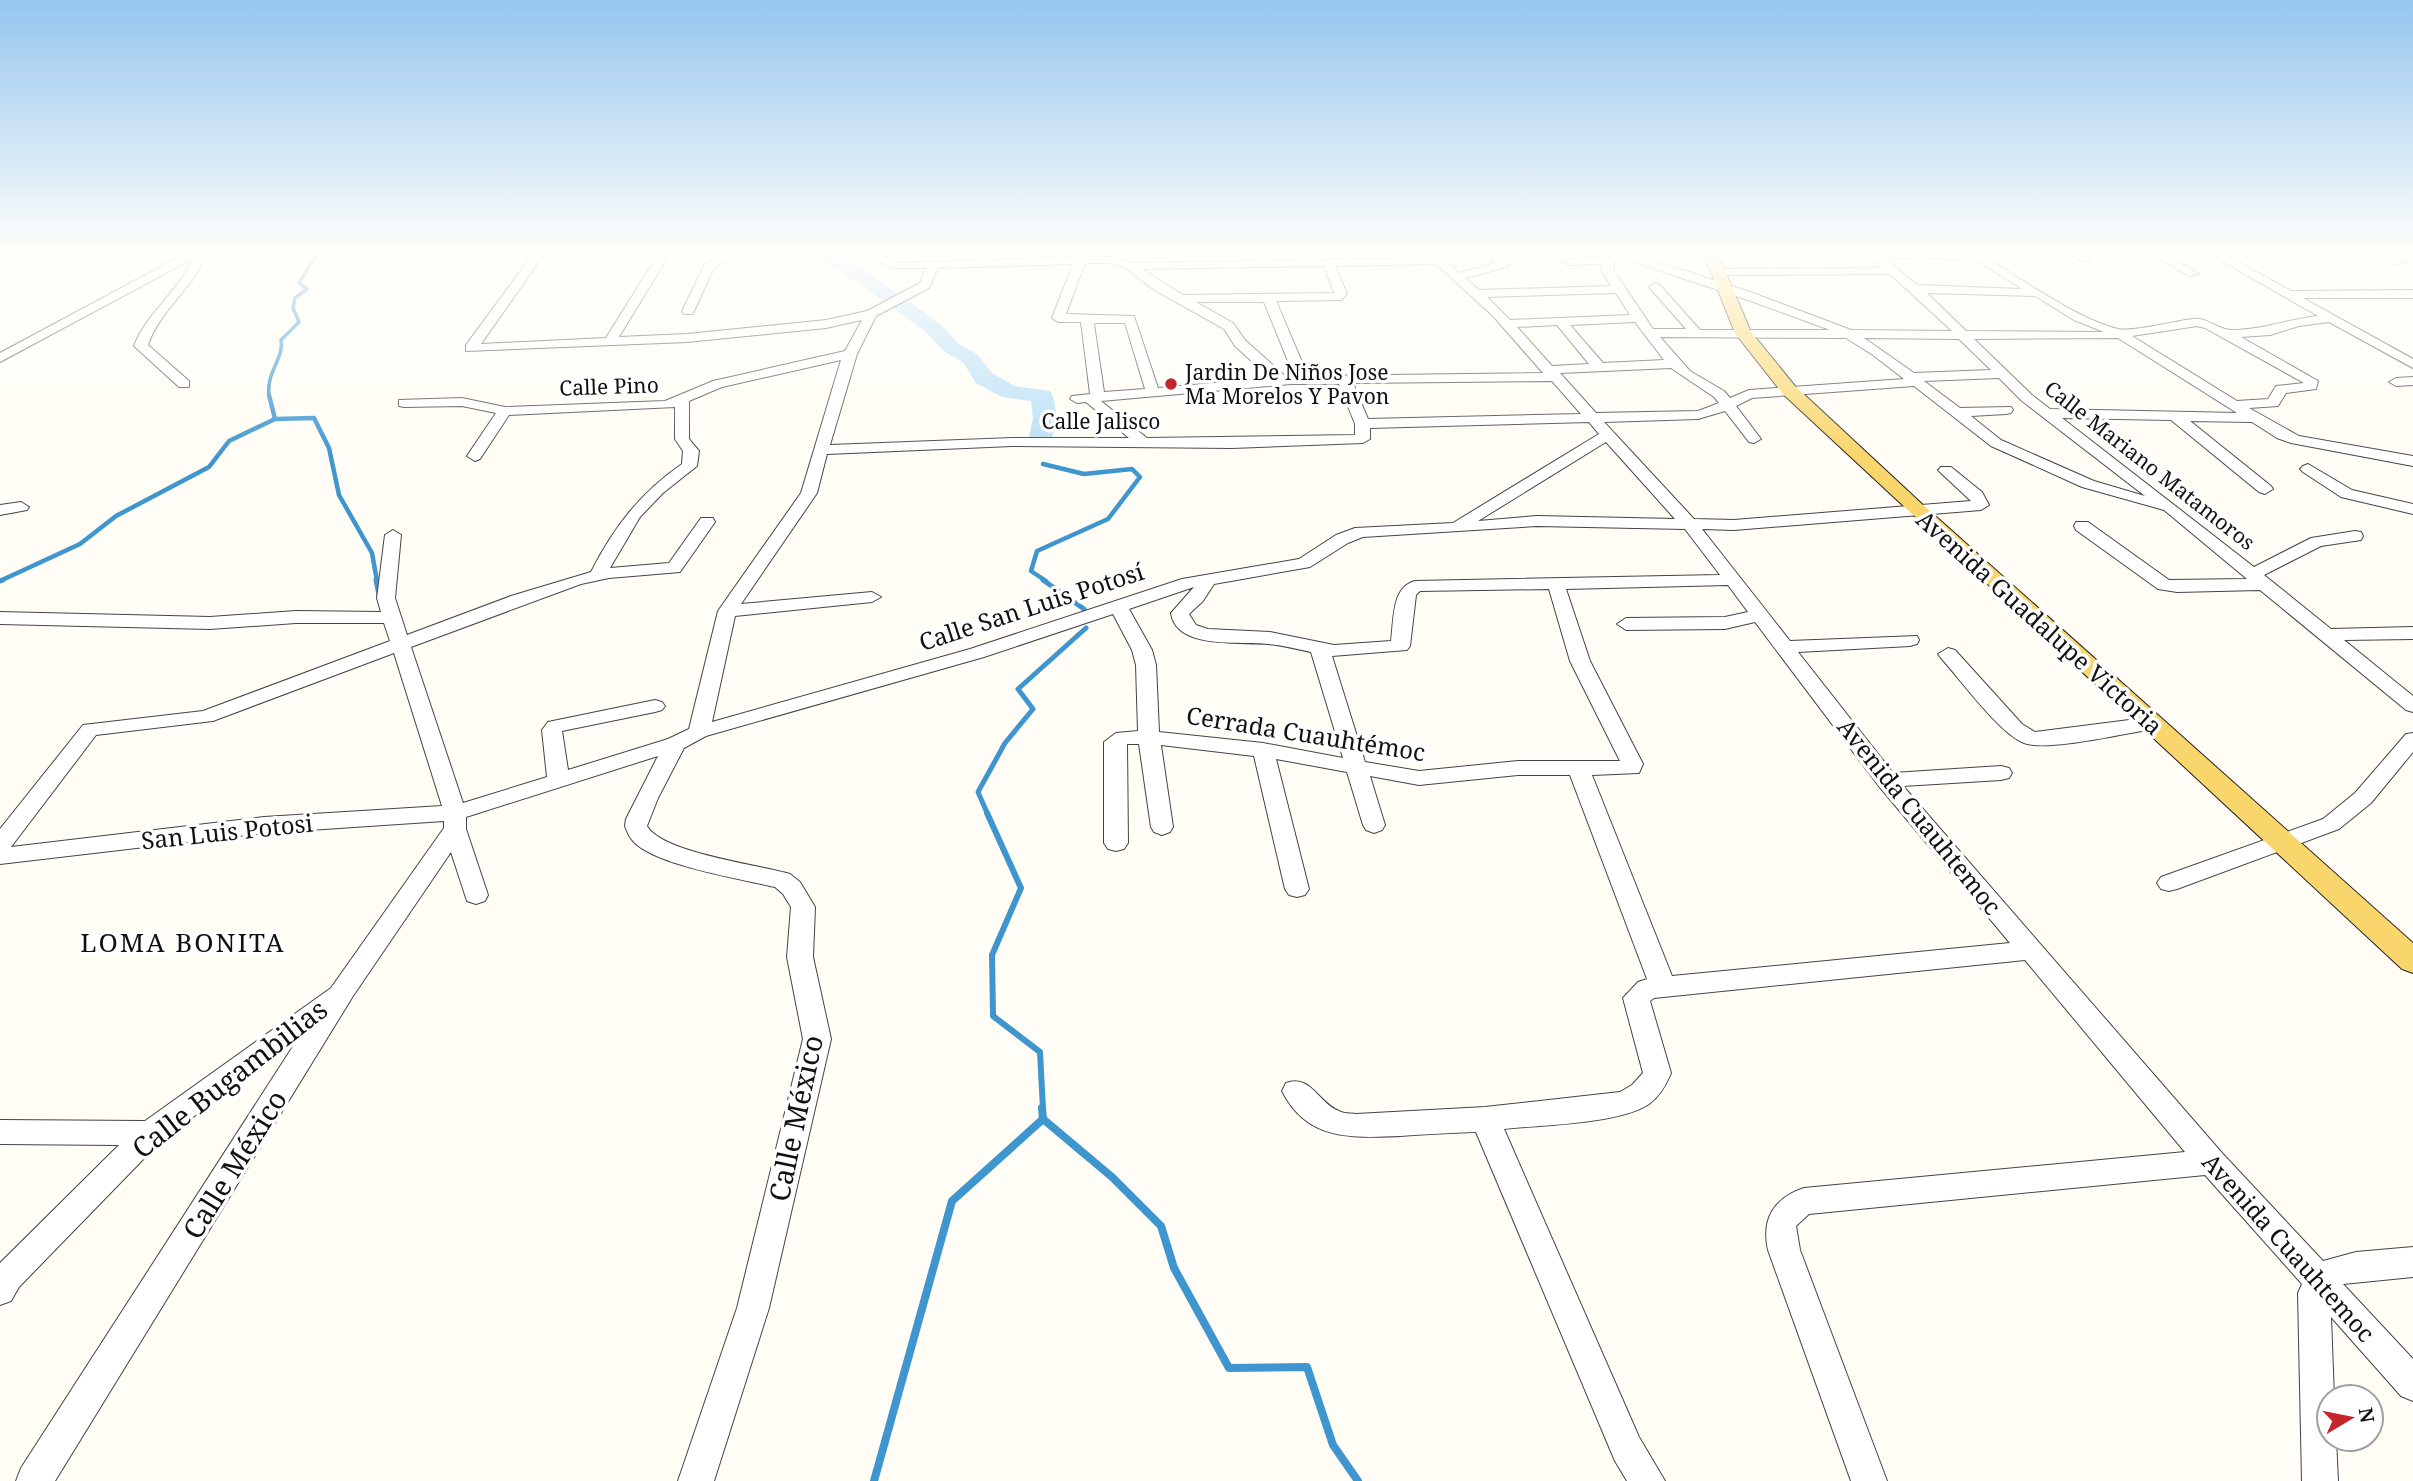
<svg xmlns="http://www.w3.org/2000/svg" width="2413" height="1481" font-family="'Noto Serif',serif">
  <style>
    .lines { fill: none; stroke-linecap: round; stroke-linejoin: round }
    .stream-far4 { stroke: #3f96cf; stroke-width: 3.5 }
    .stream-far3 { stroke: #3f96cf; stroke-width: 4.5 }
    .stream-far2 { stroke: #3f96cf; stroke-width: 5 }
    .stream-far1 { stroke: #3f96cf; stroke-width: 6 }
    .stream { stroke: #3f96cf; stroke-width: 8 }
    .river { fill: #b9e0f7; fill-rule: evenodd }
    .minor-casing { stroke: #444; stroke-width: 2 }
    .major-casing { stroke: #222; stroke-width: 2 }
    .minor { fill: #fff; fill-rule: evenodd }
    .major { fill: #f9d66b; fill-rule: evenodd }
    .poi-dot { fill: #c4262e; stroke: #fff; stroke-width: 2.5 }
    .labels { text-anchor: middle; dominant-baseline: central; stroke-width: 7; stroke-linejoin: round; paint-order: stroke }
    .far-poi-label { font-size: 21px; fill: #111; stroke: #fff; text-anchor: start }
    .far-street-label { font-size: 21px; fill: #111; stroke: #fff }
    .street-label { font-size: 24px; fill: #111; stroke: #fff }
    .neighbourhood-label { font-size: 26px; letter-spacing: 2px; fill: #111; stroke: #fff }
    .near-street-label { font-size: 28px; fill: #111; stroke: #fff }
  </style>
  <rect width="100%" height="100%" fill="#fffdf5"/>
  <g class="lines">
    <path class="stream-far4" d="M269,397C266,370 284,360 281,340L299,322L293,308L295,298L307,289L299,283L320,250"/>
    <g class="stream-far3">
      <path d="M269,395L275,419"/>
      <path d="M1043,464L1084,474L1132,469L1140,477L1108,519L1037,551L1031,571L1046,581"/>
      <path d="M0,581L80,544L116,516L209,467L229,441L275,419L314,418L329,448L339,495L372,553L377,581"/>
    </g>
    <g class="stream-far2">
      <path d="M376,580L379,595"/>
      <path d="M1043,580L1084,609"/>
      <path d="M0,581L3,580"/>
      <path d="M988,815L978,792L1005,743L1033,709L1018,689L1086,628"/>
    </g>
    <path class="stream-far1" d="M987,813L1021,888L992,955L993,1016L1040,1052L1043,1109"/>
    <g class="stream">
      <path d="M1042,1108L1043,1119L1112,1177L1161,1226L1174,1268L1229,1368L1307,1367L1333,1445L1358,1481"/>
      <path d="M874,1481L952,1201L1043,1119"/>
    </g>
    <path class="river" d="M816,250H835L896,292L897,298L906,299L941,325L959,344L977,354L992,373L1015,386L1050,391C1058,403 1058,430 1049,442H1033L1029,437L1033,418L1031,401L1002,397L976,383L963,362L945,352L927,333L892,307L890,301L882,300L829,264Z"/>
    <defs>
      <g id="minor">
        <path d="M29,250L0,257V251Z"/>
        <path d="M192,250H206C202,258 201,267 195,276C179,299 157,318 148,345L189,381V387H179L134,346C147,312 179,292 192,259L0,362V353Z"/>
        <path d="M536,250H547L481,344L606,338L661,250H672L619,337L687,334L826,320L867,311L920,283L926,268H892L856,250H871L898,263L1076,257L1078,250H1089L1087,257H1108L1130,263L1429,258L1422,250H1434L1459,273L1496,263L1487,250H1498L1509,265L1507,267L1465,278L1479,290L1611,286L1602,271L1601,264L1569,265L1563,262L1569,259L1607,257L1609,250H1621L1753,293L1851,330L1952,331L1890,274L1718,275L1712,272L1718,269L1881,268L1862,250L1969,253L1968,250H1979L1986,258C2024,280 2077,319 2118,329C2133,332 2175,321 2193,319C2208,317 2219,331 2233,330C2262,330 2289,319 2318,316L2203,250H2217L2291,291L2413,290V298H2303L2413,359V368L2329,322L2299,326L2270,335L2241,337L2318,381L2316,389L2286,393L2278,406L2249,408L2299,436L2413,456V466L2291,443L2277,438L2252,422L2190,421L2271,486L2273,489L2265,494L2259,492L2171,420L2062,418L2254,567L2311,538L2355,531L2361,532L2363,536L2361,540L2321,546L2264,575L2331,629L2413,627V639L2344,640L2413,696V712L2406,710L2260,590L2177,592L2158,589L2076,530L2074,526L2076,522H2088L2169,580L2247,579L2164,510L2082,487L1991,446L1914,386L1752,398L1736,406L1761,439L1754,443L1749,442L1725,411L1698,419L1604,422L1694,519L1734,520L1971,501L1941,473L1938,470L1941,467H1951L1982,492L1989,505L1981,510L1734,530L1702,529L1790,641L1917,636L1919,640L1917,644L1910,646L1798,652L1893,773L2001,766L2009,768L2012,773L2009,778L2001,780L1903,786L2222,1153L2323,1261L2356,1252L2413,1247V1277L2343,1284L2413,1359V1401L2401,1396L2331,1317L2334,1397H2329V1439H2336L2338,1481H2302L2298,1293L2302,1284L2205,1175L1809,1214L1796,1226L1800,1250L1887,1481H1851L1768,1250C1761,1219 1774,1198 1804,1188L2185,1152L2025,960L1654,998L1650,1001L1671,1073C1666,1085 1660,1096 1649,1104C1620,1124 1540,1125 1504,1129L1639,1437L1665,1481H1627L1615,1461L1476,1132C1451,1133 1425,1134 1400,1136C1352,1138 1307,1141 1282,1091L1286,1083C1311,1074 1318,1103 1339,1111C1344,1114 1350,1113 1356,1114L1485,1107L1620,1092L1632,1085L1643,1073L1623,998L1638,982L1647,979L1570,775H1518L1419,785L1370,776L1385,825L1382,830L1374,833L1366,830L1363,825L1347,772L1276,759L1309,889L1305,895L1297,897L1289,895L1285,889L1254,756L1161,745L1173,827L1170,832L1162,835L1154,832L1151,827L1139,744H1127L1128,843L1124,849L1116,851L1108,849L1104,843V742L1116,733L1138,731L1136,665L1132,650L1113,614L984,657L706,736L684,748L658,798L647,826C662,853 760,865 790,874L800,882L815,907L813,957L831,1039L769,1308L714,1481H678L737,1308L803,1039L787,957L791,907L783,894L775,887C741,879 654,865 633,841C629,837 627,831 625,826L626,819L658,756L466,817V829L488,895L485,901L476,904L467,901L451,852L353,996L55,1481H16L21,1468L299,1037L160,1142L19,1287L11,1301L0,1305V1263L119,1145L0,1144V1120L145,1121L331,988L444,828V821L264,833L0,864V829L83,725L203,711L390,641L384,623H296L210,629L0,624V612L210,617L296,611L381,612L377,598L385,535L393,530L401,535L395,598L407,635L511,596L591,572C614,527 640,493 682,464L683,451L675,439V407L509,415L480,459L475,461L467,456L496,413L462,406L404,407L399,406V400L462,398L505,407L665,401L713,381L845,351L862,320L826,328L687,342L466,351V345ZM1619,257L1745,299L1830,330H1700L1659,284L1655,283L1649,287L1686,329H1653L1614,271L1613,264ZM1884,258L1975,259L2022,289L1917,285ZM1085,263H1108L1126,268L1151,288L1224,329L1235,346L1270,378L1158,388L1134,316L1066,314ZM1073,264L1052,318L1058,322H1081L1090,394L1072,396L1070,399L1077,403L1086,402L1129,438H1012L830,445L857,354L876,316L929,288L938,268ZM1436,264L1493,316L1543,373L1308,376L1276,301L1341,300L1347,294L1335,266ZM1324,266L1334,293L1183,295L1142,269ZM1616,293L1630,315L1510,320L1487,297ZM1927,293L2035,296L2074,320L2104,332L1966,331ZM1196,302H1264L1294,376H1285L1245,340L1233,323ZM1635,322L1664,360L1603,363L1570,325ZM1096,323H1125L1145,389L1104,392L1094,324ZM1557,325L1589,364L1552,366L1517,327ZM2197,326L2205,328L2304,383L2276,386L2268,399L2237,401L2132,336ZM1660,337L1846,338L1873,355L1904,379L1749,390L1730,398L1724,391L1690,371ZM1864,338L1959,339L1991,370L1914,373ZM2118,338L2237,413L2050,409L2032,395L1974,339ZM841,360L801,493L718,611L689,729L668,739L568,770L562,731L655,712L662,710L665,706L662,702L655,700L548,722L542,730L547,777L463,803L411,647L581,584L609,578L680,572L715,522L713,518H701L669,563L610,568L640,517L663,493L697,466L699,451L689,439V401L722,387ZM1671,368L1714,397L1719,403L1698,411L1596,413L1560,373ZM1999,378L2022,401L2145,496L2094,481L2001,440L1971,416L2006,414L2011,413L2013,410L2011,407L1960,408L1924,381ZM1552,381L1581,414L1368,419L1353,383ZM1291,384H1339L1355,424V435L1147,438L1101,401ZM1589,422L1599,434L1453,523L1355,528L1336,535L1299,559L1182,579L970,649L712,722L735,616L872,602L881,597L872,592L741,604L817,493L827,454L1012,446L1232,448L1363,443L1370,439V428ZM1606,442L1675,519L1537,516L1478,521ZM1537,526L1685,529L1720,575L1415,581C1391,587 1394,621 1391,641L1334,645L1270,632L1208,629L1196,625L1189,614L1203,601L1214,584L1310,567L1348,543L1363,537ZM1728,585L1748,612L1725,617L1626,618L1617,624L1626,630L1725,629L1755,622L1878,785L2010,943L1672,976L1592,775L1639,773L1643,764L1590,661L1566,589ZM1194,587L1171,613C1176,650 1241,641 1268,644C1282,645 1297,649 1311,652L1343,758L1263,743L1159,732L1156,665L1152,650L1129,609ZM1549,589L1570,661L1620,761H1518L1419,771L1365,762L1332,656L1407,650L1410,646L1416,595L1420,591ZM394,653L442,806L264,817L11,847L96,735L213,721Z"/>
        <path d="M730,250H744L714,268L694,311L692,314H684L682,311L705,264Z"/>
        <path d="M1795,250H1809L1822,258L1812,260Z"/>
        <path d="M2064,250H2078L2091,259L2081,261Z"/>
        <path d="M2145,250H2159L2199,274L2189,276Z"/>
        <path d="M2371,250H2385L2406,262L2396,264Z"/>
        <path d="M2413,377V385L2396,386L2389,382L2396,378Z"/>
        <path d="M2308,464L2352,490L2413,504V514L2341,497L2303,472L2300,469L2303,466Z"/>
        <path d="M21,502L29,507L27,510L0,515V505Z"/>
        <path d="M1948,648L1955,650L2022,724L2035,732L2153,717L2160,719L2163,723L2160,727L2153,729C2126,733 2047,752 2024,743C2000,734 1960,679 1941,658L1938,654Z"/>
        <path d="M2413,733V752L2371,803L2339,829L2177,889L2169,891L2161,889L2157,883L2161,877L2323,819L2355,793L2406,734Z"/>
      </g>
      <path id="major" d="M1702,250H1716L1751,332L1795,386L1923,505L2413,943V973L2402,969L1783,394L1735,333Z"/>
    </defs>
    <use href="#minor" class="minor-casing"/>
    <use href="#major" class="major-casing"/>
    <use href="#minor" class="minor"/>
    <use href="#major" class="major"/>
  </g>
  <linearGradient id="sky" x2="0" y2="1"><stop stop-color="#95c6ee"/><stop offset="0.55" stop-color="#fffefa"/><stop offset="1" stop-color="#fffefa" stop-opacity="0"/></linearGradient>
  <rect width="2413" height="458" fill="url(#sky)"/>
  <circle class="poi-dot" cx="1171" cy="384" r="7"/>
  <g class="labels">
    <g class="far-poi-label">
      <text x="1185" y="372">Jardin De Niños Jose<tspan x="1185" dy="24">Ma Morelos Y Pavon</tspan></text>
    </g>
    <g class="far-street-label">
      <text transform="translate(609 386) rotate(-2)">Calle Pino</text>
      <text x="1101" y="421">Calle Jalisco</text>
      <text transform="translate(2150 465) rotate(38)">Calle Mariano Matamoros</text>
    </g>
    <g class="street-label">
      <text transform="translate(1031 606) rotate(-18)">Calle San Luis Potosí</text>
      <text transform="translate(2040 622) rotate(42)">Avenida Guadalupe Victoria</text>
      <text transform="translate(1306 733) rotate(9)">Cerrada Cuauhtémoc</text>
      <text transform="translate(1920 816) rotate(51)">Avenida Cuauhtemoc</text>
      <text transform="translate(227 831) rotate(-6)">San Luis Potosi</text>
      <text transform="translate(2289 1247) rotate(48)">Avenida Cuauhtemoc</text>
    </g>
    <g class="neighbourhood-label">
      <text x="183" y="942">LOMA BONITA</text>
    </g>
    <g class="near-street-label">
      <text transform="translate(229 1078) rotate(-38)">Calle Bugambilias</text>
      <text transform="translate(795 1118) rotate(-78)">Calle México</text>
      <text transform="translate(234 1164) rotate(-58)">Calle México</text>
    </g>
  </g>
  <g transform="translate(2350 1418) rotate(80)"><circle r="33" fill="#ffffff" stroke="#a0a0a0" stroke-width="2"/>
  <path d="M0-5L12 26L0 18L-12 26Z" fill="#c4262e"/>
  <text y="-10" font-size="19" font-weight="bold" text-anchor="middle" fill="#111111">N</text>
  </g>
</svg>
